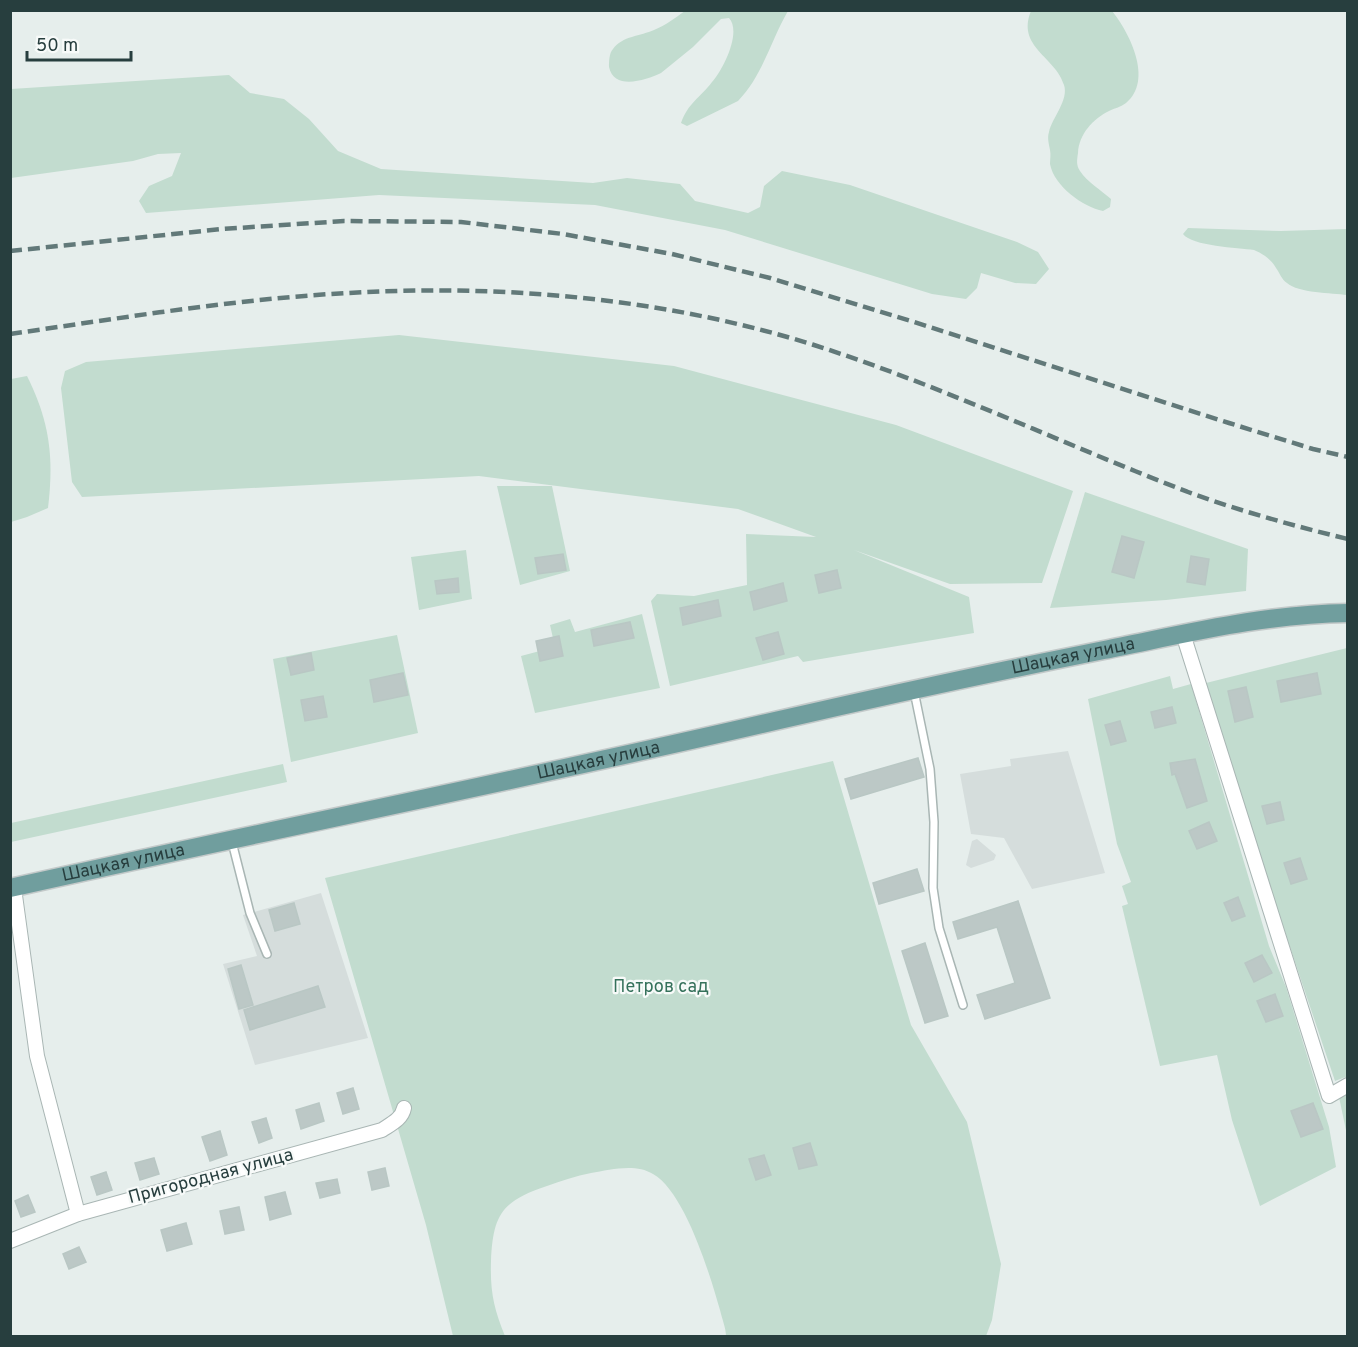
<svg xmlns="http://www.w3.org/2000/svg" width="1358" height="1347" font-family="Overpass,sans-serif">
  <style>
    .built { fill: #d5dddc }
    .green { fill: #c2dccf }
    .building { fill: #bcc8c6; stroke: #b9c7c4; stroke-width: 1.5 }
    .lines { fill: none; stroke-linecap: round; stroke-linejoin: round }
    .lane-casing { stroke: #a9b6b4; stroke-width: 10 }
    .street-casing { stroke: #a9b6b4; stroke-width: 16 }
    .primary-casing { stroke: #c3c9c9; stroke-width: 21 }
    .lane { stroke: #fff; stroke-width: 7 }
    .street { stroke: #fff; stroke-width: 14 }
    .primary { stroke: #709e9e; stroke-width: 18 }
    .rail { stroke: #627979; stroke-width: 4.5; stroke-dasharray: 12 6; stroke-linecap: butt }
    .labels { text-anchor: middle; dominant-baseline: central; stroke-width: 4.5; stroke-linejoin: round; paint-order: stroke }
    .street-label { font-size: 18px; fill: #273e3e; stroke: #f7faf9 }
    .park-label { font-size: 18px; fill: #35715b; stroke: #f7faf9 }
  </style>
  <rect width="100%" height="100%" fill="#e6eeec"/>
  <g class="built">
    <path d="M1068,751L1105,873L1032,889L1004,838L971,834L960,774L1011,766L1010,759Z"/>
    <path d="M977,839L996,855L994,860L971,868L966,865L972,841Z"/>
    <path d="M321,893L368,1038L255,1065L223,964L257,956L243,915Z"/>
  </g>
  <g class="green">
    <path d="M685,11H788C771,40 762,77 738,101L687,126L681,123C688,103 700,98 712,82C723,70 742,32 729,18L721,19L693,47L661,73C646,80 614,91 609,67C609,62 609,53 613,49C622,36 641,36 654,30C666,25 675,18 685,11Z"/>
    <path d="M1031,11H1112C1129,32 1154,80 1126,103C1121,107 1115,108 1109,111C1093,119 1079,134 1078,153C1077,160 1076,165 1080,171C1087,182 1101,190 1111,199L1110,207L1103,211C1083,207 1054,186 1050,164C1050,159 1051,155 1050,150C1049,144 1047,138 1049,132C1052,118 1069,100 1064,85C1056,57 1016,47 1031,11Z"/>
    <path d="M229,75L250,93L284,99L309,119L338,151L381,169L593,183L627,178L680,184L695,201L748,213L760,207L764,186L782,171L850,185L1017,242L1038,252L1049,269L1036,284L1015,283L981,273L977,288L966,299L932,294L725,230L595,205L379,195L146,213L139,201L149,186L172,176L181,153L158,154L133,161L11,178V89Z"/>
    <path d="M1188,228L1281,231L1347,229V295C1332,293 1298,293 1287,283C1281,279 1280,273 1276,268C1272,260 1262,253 1254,250C1238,248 1192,246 1183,234Z"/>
    <path d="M399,335L674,366L896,425L1073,491L1042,583L950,584L854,550L969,597L974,633L803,662L798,656L670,686L651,601L657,594L694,596L747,585L746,534L816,537L738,509L479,476L82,497L72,482L61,388L65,371L86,362Z"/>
    <path d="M27,376C50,422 54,458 48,508L27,517L11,522V379Z"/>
    <path d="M497,486H552L570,571L520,585Z"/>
    <path d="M1085,492L1248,549L1246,591L1166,600L1050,608Z"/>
    <path d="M466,550L472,599L419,610L411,557Z"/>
    <path d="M642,614L660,688L535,713L521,656L555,647L550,625L570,619L575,632Z"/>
    <path d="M397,635L418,733L291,762L273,659Z"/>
    <path d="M1347,648L1348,1076L1335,1081L1243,807L1206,683Z"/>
    <path d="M1170,676L1173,689L1191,684L1269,946L1286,987L1329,1127L1336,1167L1260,1206L1232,1120L1217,1055L1160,1066L1122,906L1128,904L1122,886L1131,882L1117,844L1088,699Z"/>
    <path d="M833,761L911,1025L967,1122L1001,1264L992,1320L986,1336H726C726,1328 722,1319 720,1310C710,1275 685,1192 653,1174C635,1163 610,1170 591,1173C576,1176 561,1181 547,1186C502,1201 493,1214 491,1261C490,1292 494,1309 505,1336H453L426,1225L325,878Z"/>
    <path d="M283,764L287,782L11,842V823Z"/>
    <path d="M1347,1092V1135L1339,1097Z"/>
  </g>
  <g class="building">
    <path d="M1122,536L1144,542L1134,578L1112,572Z"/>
    <path d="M563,554L566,570L538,574L535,558Z"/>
    <path d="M1191,556L1209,559L1205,585L1187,582Z"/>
    <path d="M837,570L841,588L819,593L815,575Z"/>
    <path d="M458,578L459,592L437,594L435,581Z"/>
    <path d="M783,583L787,601L754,610L750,592Z"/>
    <path d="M718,600L721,616L683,625L680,608Z"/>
    <path d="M630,622L634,638L594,646L591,630Z"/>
    <path d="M778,632L784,654L763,660L756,638Z"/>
    <path d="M559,636L563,656L540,661L536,641Z"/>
    <path d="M311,653L314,670L291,675L287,658Z"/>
    <path d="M403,673L408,695L374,702L370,680Z"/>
    <path d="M1317,673L1321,694L1281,702L1277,681Z"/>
    <path d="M1246,687L1253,717L1235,722L1228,691Z"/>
    <path d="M323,696L327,717L305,721L301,700Z"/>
    <path d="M1172,707L1176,723L1155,728L1151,712Z"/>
    <path d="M1120,721L1126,741L1111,745L1105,725Z"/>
    <path d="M918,758L924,777L851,799L845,779Z"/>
    <path d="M1195,759L1207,801L1187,808L1175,774L1172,775L1170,763Z"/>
    <path d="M1280,802L1284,820L1267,824L1262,806Z"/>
    <path d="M1209,822L1217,841L1197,849L1189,831Z"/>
    <path d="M1300,858L1307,879L1291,884L1284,863Z"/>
    <path d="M917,869L924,891L879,904L873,883Z"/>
    <path d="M1238,897L1245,916L1232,921L1224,903Z"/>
    <path d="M1018,901L1050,998L985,1019L977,995L1015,983L997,927L958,939L953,922Z"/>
    <path d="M294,903L300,924L275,931L269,910Z"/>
    <path d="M925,943L948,1016L925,1023L902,951Z"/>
    <path d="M1262,955L1272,973L1254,982L1245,963Z"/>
    <path d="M241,965L253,1005L239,1009L228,969Z"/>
    <path d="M318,986L325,1007L250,1030L244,1010Z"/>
    <path d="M1275,994L1283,1016L1266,1022L1257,1001Z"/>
    <path d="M353,1088L359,1109L343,1114L337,1093Z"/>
    <path d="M319,1103L324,1121L301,1129L296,1110Z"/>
    <path d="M1313,1103L1323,1129L1301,1137L1291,1111Z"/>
    <path d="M266,1118L272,1138L259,1143L252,1122Z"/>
    <path d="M220,1131L227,1155L210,1161L202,1137Z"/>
    <path d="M810,1143L817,1165L799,1169L793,1148Z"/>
    <path d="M764,1155L771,1175L756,1180L749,1159Z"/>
    <path d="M154,1158L159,1174L140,1180L135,1163Z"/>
    <path d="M385,1168L389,1186L372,1190L368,1172Z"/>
    <path d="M106,1172L112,1190L97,1195L91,1177Z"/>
    <path d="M337,1179L340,1193L320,1198L316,1183Z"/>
    <path d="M285,1192L291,1214L270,1220L265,1197Z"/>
    <path d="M28,1195L35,1212L21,1217L15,1201Z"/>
    <path d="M239,1207L244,1230L225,1234L220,1211Z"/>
    <path d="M186,1223L192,1244L167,1251L161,1230Z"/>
    <path d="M79,1247L86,1262L69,1269L63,1254Z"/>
  </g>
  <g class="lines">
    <defs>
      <g id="lane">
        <path d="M914,691L930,769L934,822L933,888L939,928L963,1005"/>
        <path d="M232,842L250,913L267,954"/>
      </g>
      <g id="street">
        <path d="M1183,634L1329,1096L1348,1085"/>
        <path d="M14,888L37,1056L78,1214"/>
        <path d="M10,1241L78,1214L382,1130C391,1124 402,1119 404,1108"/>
      </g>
      <g id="primary">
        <path id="s1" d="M10,888C265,831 521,780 775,721C884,696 994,672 1104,650C1185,634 1264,614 1348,613"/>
      </g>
    </defs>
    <use href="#lane" class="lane-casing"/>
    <use href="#street" class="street-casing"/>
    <use href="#primary" class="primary-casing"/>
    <use href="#lane" class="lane"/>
    <use href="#street" class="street"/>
    <use href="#primary" class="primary"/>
    <g class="rail">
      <path d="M10,251L222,229L344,221L461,222L563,234L672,254L770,278L911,321L1229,423L1313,449L1348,457"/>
      <path d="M10,334C122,318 235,299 348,293C503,284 665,298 814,345C942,386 1063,444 1188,492C1240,511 1294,526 1348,539"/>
    </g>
  </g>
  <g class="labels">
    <g class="street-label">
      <text stroke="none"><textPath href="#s1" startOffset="1088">Шацкая улица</textPath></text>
      <text stroke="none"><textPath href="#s1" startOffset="602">Шацкая улица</textPath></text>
      <text stroke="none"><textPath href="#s1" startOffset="116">Шацкая улица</textPath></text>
      <text transform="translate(211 1177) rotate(-15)">Пригородная улица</text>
    </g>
    <g class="park-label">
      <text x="661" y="987">Петров сад</text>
    </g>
  </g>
  <rect width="1358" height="1347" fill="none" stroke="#273e3e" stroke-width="24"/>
  <path d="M27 51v9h104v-9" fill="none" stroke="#273e3e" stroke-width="3"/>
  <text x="36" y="51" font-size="18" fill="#273e3e" stroke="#f7faf9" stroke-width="4.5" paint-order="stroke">50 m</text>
</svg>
